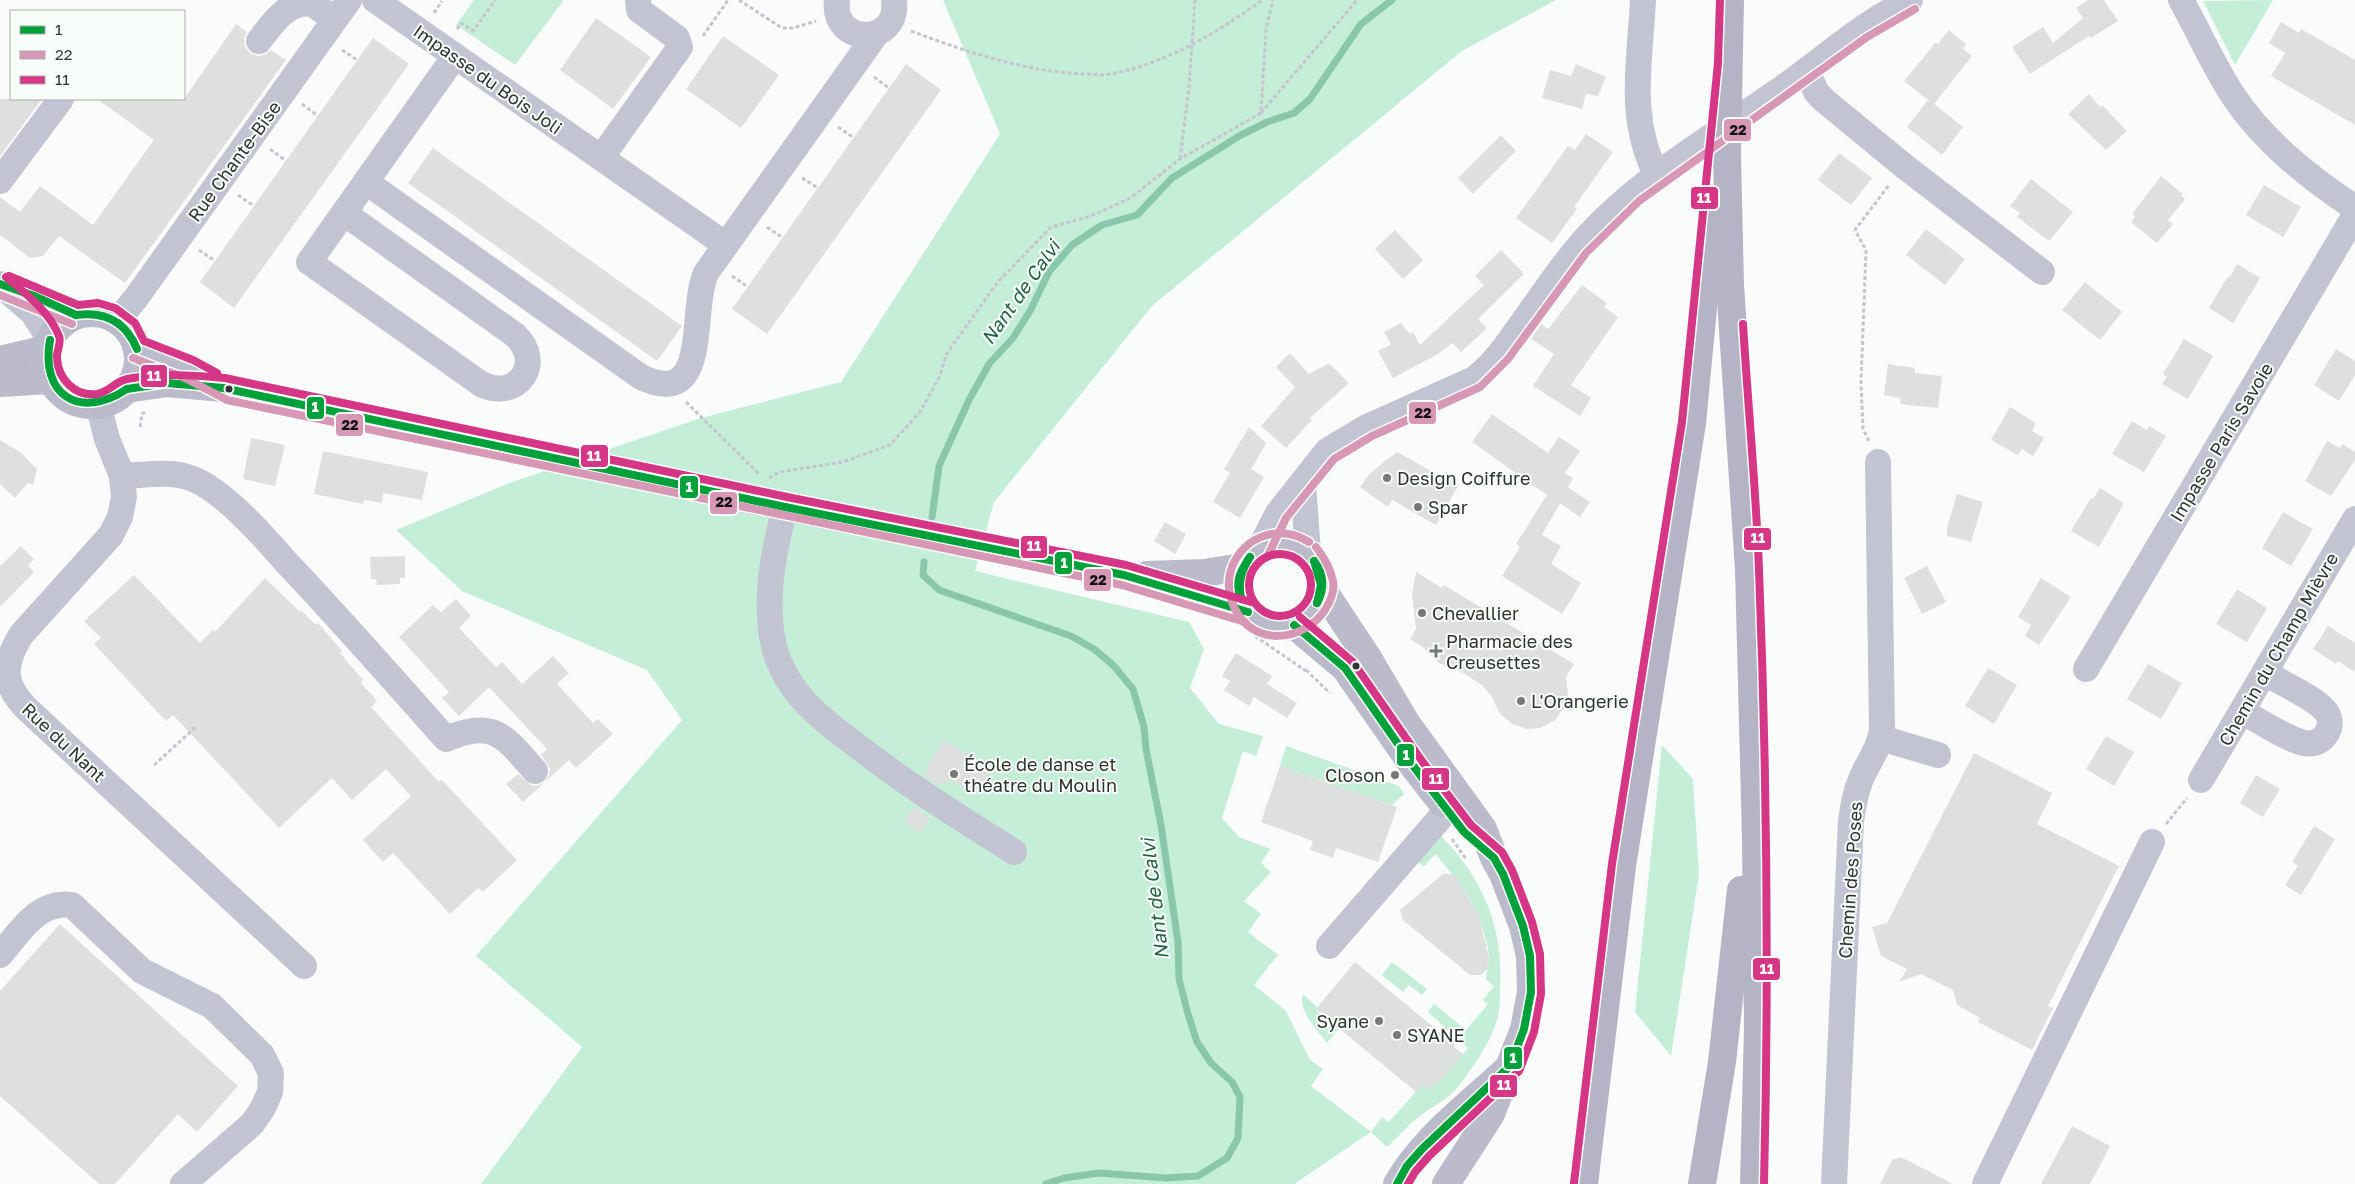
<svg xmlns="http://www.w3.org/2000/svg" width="2355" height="1184" font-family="'Golos Text',sans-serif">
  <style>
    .green { fill: #c5eed8 }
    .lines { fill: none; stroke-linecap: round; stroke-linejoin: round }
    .stream { stroke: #8ac7a9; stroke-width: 7 }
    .building { fill: #dee0df }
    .path { stroke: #c4c5ce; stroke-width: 3; stroke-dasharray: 4 2.5; stroke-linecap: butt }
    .minor { stroke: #c3c4d2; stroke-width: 26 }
    .major { stroke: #bbbbcb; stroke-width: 28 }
    .highway { stroke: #b5b4c6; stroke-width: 28 }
    .bus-1-casing { stroke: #f8fdfa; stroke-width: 11 }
    .bus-2-casing { stroke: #f8fdfa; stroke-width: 11 }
    .bus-3-casing { stroke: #f8fdfa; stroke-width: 11 }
    .bus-1 { stroke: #00a13a; stroke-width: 8 }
    .bus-2 { stroke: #d798b5; stroke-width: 8 }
    .bus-3 { stroke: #d53685; stroke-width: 8 }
    .bus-dot { fill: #313332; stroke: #f8fdfa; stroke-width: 2 }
    .poi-dot { fill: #777978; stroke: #f8fdfa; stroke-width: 2 }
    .labels { text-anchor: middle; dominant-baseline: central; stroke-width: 4; stroke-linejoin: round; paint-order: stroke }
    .street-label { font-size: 18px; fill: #313332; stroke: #f8fdfa }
    .poi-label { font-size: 18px; fill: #313332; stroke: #f8fdfa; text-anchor: start }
    .water-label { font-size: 19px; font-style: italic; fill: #226144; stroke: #f8fdfa }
    .line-badge { stroke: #f8fdfa; stroke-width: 2 }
    .badge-label { font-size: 14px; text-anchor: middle; font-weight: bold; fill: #fff }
    .pale-badge-label { font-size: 14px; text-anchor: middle; font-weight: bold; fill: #111 }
  </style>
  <rect width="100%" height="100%" fill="#f9fcfa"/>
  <g class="green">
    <path d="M474,0H564L515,65L456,25Z"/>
    <path d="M943,0H1556L1462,51L1152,306L994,502L975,571L1189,622L1204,649L1190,688L1219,724L1263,736L1256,756L1243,751L1222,818L1239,837L1270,849L1261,863L1271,872L1244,901L1261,914L1248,932L1278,955L1254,985L1286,1011L1310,1060L1323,1069L1311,1086L1371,1132L1382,1117L1389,1122L1423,1084L1430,1089L1444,1077L1468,1048L1428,1012L1434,1004L1466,1030L1488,1004L1483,1000L1494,986L1486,980C1486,972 1489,965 1489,957C1489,950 1486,941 1484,934C1474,897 1458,883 1436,854L1423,867L1419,862L1441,836C1484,879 1504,930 1500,990C1500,1000 1500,1011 1497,1020C1491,1042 1470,1072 1456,1089C1447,1100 1431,1107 1420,1116C1408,1125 1398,1137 1387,1147L1371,1132L1294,1184H481L582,1047L476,956L682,720L647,670L462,591L396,530L512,482L701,418L841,382L1000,134Z"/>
    <path d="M2273,0L2235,65L2203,1Z"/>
    <path d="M1662,745L1693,779L1699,874L1671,1056L1635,1012Z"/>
    <path d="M1286,746L1399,786L1404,794L1392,805L1280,766Z"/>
    <path d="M1392,962L1427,989L1422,995L1409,985L1403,992L1382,975Z"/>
    <path d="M1303,994L1317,1007L1316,1010L1339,1028L1327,1043C1318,1031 1297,1010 1303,994Z"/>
  </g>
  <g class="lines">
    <g class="stream">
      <path d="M932,517L939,466L969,400L989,364L1013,338L1030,311L1049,272L1072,245L1102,225L1137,215L1172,178L1241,135L1267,122L1294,113L1310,99L1361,24L1392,0"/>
      <path d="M924,562L923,575L939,590L1071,636L1094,649L1113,665L1133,689L1144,727L1146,749L1161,825L1178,942L1179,979L1188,1014L1197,1042L1211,1063L1232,1082L1240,1097L1238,1138L1227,1158L1198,1176L1166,1178L1099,1173L1064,1178L1046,1184"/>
    </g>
  </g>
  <g class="building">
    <path d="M2088,0H2104L2118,21L2091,38L2089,36L2030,74L2012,47L2043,27L2053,43L2083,18L2076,8Z"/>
    <path d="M596,18L651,57L613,109L560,70Z"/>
    <path d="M2281,22L2299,33L2301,29L2355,60V125L2271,76L2285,53L2269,43Z"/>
    <path d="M236,24L247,32L244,39L245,47L250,53L258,56L265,55L271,50L286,60L125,283L59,236L43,256L30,258L0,235V197L20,212L40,186L93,225L154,140L97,99H184Z"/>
    <path d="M1949,30L1966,44L1963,49L1972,56L1934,104L1963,127L1942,155L1907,127L1928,100L1904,81L1936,42L1938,44Z"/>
    <path d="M723,36L779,75L741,128L686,89Z"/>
    <path d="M373,38L409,64L234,308L200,282Z"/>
    <path d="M906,64L941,90L767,334L732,309Z"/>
    <path d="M1576,64L1606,77L1598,96L1586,94L1582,109L1542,98L1550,70L1571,76Z"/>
    <path d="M2089,94L2100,107L2102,105L2127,131L2106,150L2068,114Z"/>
    <path d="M0,99H42L0,156Z"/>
    <path d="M1586,134L1613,152L1574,207L1577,209L1552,243L1516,218L1568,146L1575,150Z"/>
    <path d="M1501,135L1516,151L1473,194L1458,178Z"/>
    <path d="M433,148L682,326L657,361L408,183Z"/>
    <path d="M1839,153L1872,178L1851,205L1818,180Z"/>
    <path d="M2161,176L2183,194L2181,196L2185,199L2168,220L2173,224L2157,243L2131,222L2135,216L2132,214Z"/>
    <path d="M2031,179L2073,212L2049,241L2017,217L2020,213L2010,206Z"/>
    <path d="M2264,185L2301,207L2283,237L2246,215Z"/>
    <path d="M1926,229L1965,259L1945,285L1906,255Z"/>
    <path d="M1395,230L1423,260L1403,279L1375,249Z"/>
    <path d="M1501,250L1524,274L1478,319L1487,328L1461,352L1452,343L1438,354L1393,378L1378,351L1391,344L1384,332L1401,323L1410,334L1413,332L1420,345L1484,285L1475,276Z"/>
    <path d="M2237,264L2260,278L2233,323L2209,308L2228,276L2230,277Z"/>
    <path d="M2085,282L2122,312L2100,340L2062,310Z"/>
    <path d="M1582,285L1607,303L1604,307L1618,317L1571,385L1591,398L1580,416L1533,386L1554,354L1531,339L1541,324L1548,329Z"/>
    <path d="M2184,339L2213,356L2188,399L2162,384L2167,377L2163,374Z"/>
    <path d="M2336,349L2355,361V375L2339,401L2314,385Z"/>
    <path d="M1290,353L1309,374L1329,363L1349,383L1310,418L1312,420L1286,448L1261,426L1295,387L1276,367Z"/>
    <path d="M1888,364L1915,368V373L1942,376L1938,408L1900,404L1901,398L1884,395Z"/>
    <path d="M2010,407L2036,423L2032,431L2044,438L2033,456L2022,449L2018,455L1991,440Z"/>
    <path d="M1492,414L1548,453L1559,437L1580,451L1565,473L1573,478L1568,487L1590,502L1580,517L1560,503L1542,535L1561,546L1551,564L1581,583L1562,614L1502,576L1520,547L1516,544L1547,495L1472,442Z"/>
    <path d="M2132,421L2147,430L2149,426L2166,436L2144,472L2112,454Z"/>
    <path d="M1249,427L1266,443L1251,469L1264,477L1240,518L1213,502L1230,473L1224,469Z"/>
    <path d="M251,438L285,445L275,486L243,479Z"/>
    <path d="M0,440L20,452L37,469L33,485L28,483L15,498L0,484Z"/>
    <path d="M2327,441L2340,448L2342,444L2355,452V460L2331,496L2305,481Z"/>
    <path d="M323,451L428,472L422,500L383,493L382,503L364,500L363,504L314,494Z"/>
    <path d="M1397,452L1458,486L1436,525L1392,500L1388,507L1360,487L1370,473Z"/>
    <path d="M2100,488L2124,503L2099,547L2071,531L2091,498L2093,499Z"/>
    <path d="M1957,494L1983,502L1971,542L1947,536V528Z"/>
    <path d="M2283,512L2313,529L2291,566L2262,548Z"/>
    <path d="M1165,522L1186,534L1175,554L1154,541Z"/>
    <path d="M21,546L34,559L28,566L34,572L0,607V566Z"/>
    <path d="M405,556V578H400V584L377,585L376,579H371L370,557Z"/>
    <path d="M1927,566L1946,602L1922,614L1904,578Z"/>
    <path d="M1416,572L1442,588L1444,585L1574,664L1566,677L1568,695L1565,707L1555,720L1540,728L1527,729L1512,724L1500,714L1492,697L1482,685L1463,673L1439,663L1424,648L1410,639L1416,629L1412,594Z"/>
    <path d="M134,575L200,643L213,630L215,632L265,578L300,612L301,610L316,625L318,623L342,651L340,653L363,680L361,683L377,701L371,707L439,782L441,779L517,860L483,892L478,888L450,914L393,853L383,862L363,840L411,796L386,769L352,800L332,778L279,828L173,715L166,721L94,644L101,638L84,621Z"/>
    <path d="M2041,578L2071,597L2039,645L2025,636L2031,625L2018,617Z"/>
    <path d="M2237,589L2267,608L2247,642L2216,624Z"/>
    <path d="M456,599L471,616L459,628L496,667L502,662L522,684L553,656L569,673L557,684L593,723L598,719L613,734L576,768L569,760L545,782L549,775L550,769L541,755L547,749L489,687L459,716L442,698L449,692L399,637L433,605L441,612Z"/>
    <path d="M2328,626L2355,643V672L2338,661L2336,664L2313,649Z"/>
    <path d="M1236,653L1272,676L1267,684L1297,703L1287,718L1254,697L1249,706L1224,690L1230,681L1222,676Z"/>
    <path d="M2148,664L2182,683L2161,719L2127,699Z"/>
    <path d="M1988,668L2017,685L1994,724L1965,706Z"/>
    <path d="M2106,736L2134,752L2114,786L2086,769Z"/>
    <path d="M943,740L992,768L976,796L953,781L937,785L923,775Z"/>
    <path d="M1974,753L2052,793L2037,824L2119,866L2048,1006L2053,1008L2032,1050L1978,1022L1980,1018L1957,1005L1953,990L1921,974L1899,982L1907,969L1881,956L1872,927L1887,923Z"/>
    <path d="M1280,766L1397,807L1378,862L1336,848L1333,858L1310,850L1313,841L1261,822Z"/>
    <path d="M518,774L531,785L537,786L544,783L523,802L506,784Z"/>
    <path d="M2256,775L2280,789L2263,817L2240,803Z"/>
    <path d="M915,806L930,820L918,834L904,820Z"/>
    <path d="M2314,826L2335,839L2301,895L2285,885L2298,866L2292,862Z"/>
    <path d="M1443,874H1451L1456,877L1478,914L1489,957L1487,969L1481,975H1470L1403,920L1400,910Z"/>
    <path d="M60,924L238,1086L197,1132L178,1114L115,1184H99L0,1096V991Z"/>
    <path d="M1355,962L1455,1045L1454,1047L1463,1054L1444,1077L1430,1089L1423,1084L1416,1092L1316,1009Z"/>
    <path d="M2072,1126L2110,1146L2090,1184H2041Z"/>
    <path d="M1901,1157L1953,1184H1880L1892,1160Z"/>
  </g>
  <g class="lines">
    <g class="path">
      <path d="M739,0L782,28H793L816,21"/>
      <path d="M434,13L442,1"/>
      <path d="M457,29L461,23L473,31L495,0"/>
      <path d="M911,31C967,52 1023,71 1083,74C1092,74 1101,76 1110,74C1163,65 1219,32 1262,0"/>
      <path d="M703,36L728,0"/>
      <path d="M342,50L357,60"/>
      <path d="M874,77L889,88"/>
      <path d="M302,104L318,116"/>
      <path d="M1261,113L1357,0"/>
      <path d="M838,127L854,138"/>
      <path d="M270,149L286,161"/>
      <path d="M1180,159L1189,88L1195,0"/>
      <path d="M802,178L818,188"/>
      <path d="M238,195L254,206"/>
      <path d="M767,227L783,238"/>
      <path d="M199,250L215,261"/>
      <path d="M732,276L748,287"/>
      <path d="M686,402L760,475"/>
      <path d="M140,427L142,414L145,412"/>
      <path d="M1869,441L1863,429L1861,383L1866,250L1855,230L1889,185"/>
      <path d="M769,478L779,472L843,462L890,445L920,412L940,376L946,355L996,284L1051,227L1088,217L1129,199L1180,159L1261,113L1266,29L1273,0"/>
      <path d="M1255,636L1306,671"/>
      <path d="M1306,670L1330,693"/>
      <path d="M154,765L197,726"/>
      <path d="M2166,824L2187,798"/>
      <path d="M1452,839L1466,859"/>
    </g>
    <g class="minor">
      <path d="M375,0L726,245"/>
      <path d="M837,0C831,46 900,47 894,0"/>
      <path d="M1643,0C1640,63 1627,117 1657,176"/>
      <path d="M2181,0C2199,32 2214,67 2234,97C2265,143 2310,178 2355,208"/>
      <path d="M259,41C271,25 287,0 312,4C320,8 327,15 335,19"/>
      <path d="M1807,70L1816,92L1825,101L1904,166L2042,272"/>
      <path d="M601,158L680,47L677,38L639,10L638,0"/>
      <path d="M0,181L61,99"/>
      <path d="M366,182L641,377C712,411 689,308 706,273L877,33"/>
      <path d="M344,213L515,335C545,363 517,402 481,384L309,262L455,56"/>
      <path d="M0,284L34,296L76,315"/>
      <path d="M11,294L33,313L50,340"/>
      <path d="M117,321L136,298L349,0"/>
      <path d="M98,404L107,439L122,476L124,497L120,517L111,535L21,635C3,664 2,683 26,708L304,966"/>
      <path d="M122,476C146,475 171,470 193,479C224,491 264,537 286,562C341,620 393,679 446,739C494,718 505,737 535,771"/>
      <path d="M1303,484L1308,552"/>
      <path d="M785,507C774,551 763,600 774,646C778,665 791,687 805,702C821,719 841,734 860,748C909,786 962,819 1014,852"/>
      <path d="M1260,548L1278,513L1327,451L1367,427L1474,379C1495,364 1508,342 1523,322C1544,293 1563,263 1587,237C1644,175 1721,132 1788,84C1831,53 1862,24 1910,0"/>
      <path d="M2086,669L2355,215"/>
      <path d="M2242,712C2259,720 2286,739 2304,743C2320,747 2335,730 2328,715C2322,701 2278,681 2264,673"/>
      <path d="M1881,738L1938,755"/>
      <path d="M2201,780L2355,519"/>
      <path d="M1329,946L1447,810"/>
      <path d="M0,955C20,932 38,900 72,905L142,971L212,1006L262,1055L271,1073L270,1092L263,1108L252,1124L183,1184"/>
      <path d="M1834,1184L1851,821C1853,807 1855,793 1861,779C1868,762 1880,748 1882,729L1878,462"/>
      <path d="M1985,1184L2152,842"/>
    </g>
    <g class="major">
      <circle cx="92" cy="359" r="46"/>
      <path d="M137,349L189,369L211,381"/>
      <path d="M0,360L47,349"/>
      <path d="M0,383L51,380"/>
      <path d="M127,389L167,383L223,388L785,507L1124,575L1248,612"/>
      <circle cx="1280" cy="585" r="42"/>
      <path d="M1147,575L1204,573L1242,567"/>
      <path d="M1323,590L1368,658L1407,724L1483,829L1494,858L1503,874L1523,926L1530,956L1531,992L1524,1029L1491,1114L1446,1184"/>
      <path d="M1294,625L1345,668L1414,767L1442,803"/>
      <path d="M1397,1184C1423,1139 1466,1107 1504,1072"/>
    </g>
    <g class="highway">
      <path d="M1730,0L1727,154L1730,285L1749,569L1756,839L1758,1027L1754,1184"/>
      <path d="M1584,1184L1622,866L1692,423L1713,204"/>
      <path d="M1702,1184L1722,1062L1741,890"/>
    </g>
    <defs>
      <g id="bus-1">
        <path d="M0,284L34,296L76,315"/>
        <path d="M76,315C105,311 126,322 137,349"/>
        <path d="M50,340C40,396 80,420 127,389"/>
        <path d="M127,389L167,383L223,388L785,507L1124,575L1248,612"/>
        <path d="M1314,561C1324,574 1325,589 1317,603"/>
        <path d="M1314,561L1321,585L1317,603"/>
        <path d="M1241,598C1234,582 1241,570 1250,557"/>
        <path d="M1241,598C1238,582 1241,571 1250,557"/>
        <path d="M1294,625L1345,668L1414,767L1464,832L1494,858L1503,874L1523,926L1530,956L1531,992L1524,1029L1510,1066L1422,1149L1407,1166L1397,1184"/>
      </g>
      <g id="bus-2">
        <path d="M0,295L72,324"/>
        <path d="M133,358L185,378L227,400L1122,585L1245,622"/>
        <path d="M1269,553L1286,518L1334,459L1372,436L1480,387L1508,359L1586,253L1639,201L1867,37L1915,9"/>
        <path d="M1232,567C1245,535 1280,524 1309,542"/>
        <path d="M1231,570C1227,582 1229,595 1234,607C1252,647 1303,643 1325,610C1330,602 1335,591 1333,581C1330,567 1324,558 1316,547"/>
      </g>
      <g id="bus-3">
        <path d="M9,276L78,305L98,303L115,308L135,323L144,341L193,360L217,373"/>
        <path d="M6,277C25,293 50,312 59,336C62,343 56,351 57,358C58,379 75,397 97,394C109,392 116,381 127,379C160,373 192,375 225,378L787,497L1126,565L1251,602"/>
        <path d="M1743,324C1748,406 1756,488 1759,570C1767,775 1769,980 1764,1184"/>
        <circle cx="1280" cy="585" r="31"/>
        <path d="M1300,617L1353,662L1422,761L1471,825L1502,852L1512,870L1532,922L1540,954L1541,994L1534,1032L1519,1071L1429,1156L1415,1172L1408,1184"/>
        <path d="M1574,1183L1612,864L1682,422L1718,63L1720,0"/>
      </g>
    </defs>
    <use href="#bus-1" class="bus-1-casing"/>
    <use href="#bus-2" class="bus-2-casing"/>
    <use href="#bus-3" class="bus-3-casing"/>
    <use href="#bus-1" class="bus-1"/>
    <use href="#bus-2" class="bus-2"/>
    <use href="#bus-3" class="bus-3"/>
  </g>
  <g class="bus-dot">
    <circle cx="229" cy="389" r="4.5"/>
    <circle cx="1356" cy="666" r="4.5"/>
  </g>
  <g class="poi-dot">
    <circle cx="1387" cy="478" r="5"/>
    <circle cx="1418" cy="507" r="5"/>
    <circle cx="1422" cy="613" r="5"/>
    <path d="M1433.5 643.5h5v5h5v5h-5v5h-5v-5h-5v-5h5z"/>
    <circle cx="1521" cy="701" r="5"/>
    <circle cx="954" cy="774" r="5"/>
    <circle cx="1395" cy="775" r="5"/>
    <circle cx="1379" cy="1021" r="5"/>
    <circle cx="1397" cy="1035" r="5"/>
  </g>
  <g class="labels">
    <g class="street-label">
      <text transform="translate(488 79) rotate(35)">Impasse du Bois Joli</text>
      <text transform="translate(234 161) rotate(-54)">Rue Chante-Bise</text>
      <text transform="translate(2221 442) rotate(-59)">Impasse Paris Savoie</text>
      <text transform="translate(2278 649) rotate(-60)">Chemin du Champ Mièvre</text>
      <text transform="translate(64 742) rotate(43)">Rue du Nant</text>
      <text transform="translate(1850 880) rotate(-86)">Chemin des Poses</text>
    </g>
    <g class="poi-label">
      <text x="1397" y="478">Design Coiffure</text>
      <text x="1428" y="507">Spar</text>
      <text x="1432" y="613">Chevallier</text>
      <text x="1446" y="641">Pharmacie des<tspan x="1446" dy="21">Creusettes</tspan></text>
      <text x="1531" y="701">L'Orangerie</text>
      <text x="964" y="764">École de danse et<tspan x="964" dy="21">théatre du Moulin</tspan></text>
      <text x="1385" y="775" text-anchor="end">Closon</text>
      <text x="1369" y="1021" text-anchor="end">Syane</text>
      <text x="1407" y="1035">SYANE</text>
    </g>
    <g class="water-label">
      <text transform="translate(1020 292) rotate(-55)">Nant de Calvi</text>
      <text transform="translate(1154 899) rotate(-97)">Nant de Calvi</text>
    </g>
  </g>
  <g class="line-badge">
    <rect x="1723" y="118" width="29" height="24" rx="5" fill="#d798b5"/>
    <rect x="1690" y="186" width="29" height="24" rx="5" fill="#d53685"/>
    <rect x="140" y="364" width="28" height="24" rx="5" fill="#d53685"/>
    <rect x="306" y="396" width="19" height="24" rx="5" fill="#00a13a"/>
    <rect x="1408" y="401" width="29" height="24" rx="5" fill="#d798b5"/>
    <rect x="335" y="413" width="29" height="24" rx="5" fill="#d798b5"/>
    <rect x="580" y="444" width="29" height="24" rx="5" fill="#d53685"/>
    <rect x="679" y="475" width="20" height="24" rx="5" fill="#00a13a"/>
    <rect x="709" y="491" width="29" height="24" rx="5" fill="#d798b5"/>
    <rect x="1743" y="527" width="29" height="24" rx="5" fill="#d53685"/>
    <rect x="1020" y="535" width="28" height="24" rx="5" fill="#d53685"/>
    <rect x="1054" y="551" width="19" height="24" rx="5" fill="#00a13a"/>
    <rect x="1083" y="568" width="29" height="24" rx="5" fill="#d798b5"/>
    <rect x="1396" y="743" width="19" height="24" rx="5" fill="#00a13a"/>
    <rect x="1421" y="767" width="29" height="24" rx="5" fill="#d53685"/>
    <rect x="1752" y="957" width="29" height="24" rx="5" fill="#d53685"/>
    <rect x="1503" y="1046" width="20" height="24" rx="5" fill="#00a13a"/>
    <rect x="1489" y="1074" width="29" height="24" rx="5" fill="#d53685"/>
  </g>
  <g class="badge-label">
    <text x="1704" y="203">11</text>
    <text x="154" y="381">11</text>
    <text x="315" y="412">1</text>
    <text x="594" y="461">11</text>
    <text x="689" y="492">1</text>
    <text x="1758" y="543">11</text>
    <text x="1034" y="551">11</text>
    <text x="1064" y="568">1</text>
    <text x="1406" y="760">1</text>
    <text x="1436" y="784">11</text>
    <text x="1767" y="974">11</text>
    <text x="1513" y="1063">1</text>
    <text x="1504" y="1090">11</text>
  </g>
  <g class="pale-badge-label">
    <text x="1738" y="135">22</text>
    <text x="1423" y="418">22</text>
    <text x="350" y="430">22</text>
    <text x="724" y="507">22</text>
    <text x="1098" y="585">22</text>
  </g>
  <rect x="10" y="10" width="175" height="90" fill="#f8fdfa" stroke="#a8acaa"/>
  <rect x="20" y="26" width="25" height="8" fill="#00a13a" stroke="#a8acaa"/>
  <text x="55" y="35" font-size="15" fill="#313332">1</text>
  <rect x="20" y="51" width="25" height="8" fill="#d798b5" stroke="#a8acaa"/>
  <text x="55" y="60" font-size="15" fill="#313332">22</text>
  <rect x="20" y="76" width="25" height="8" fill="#d53685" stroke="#a8acaa"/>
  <text x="55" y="85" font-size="15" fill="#313332">11</text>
</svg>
